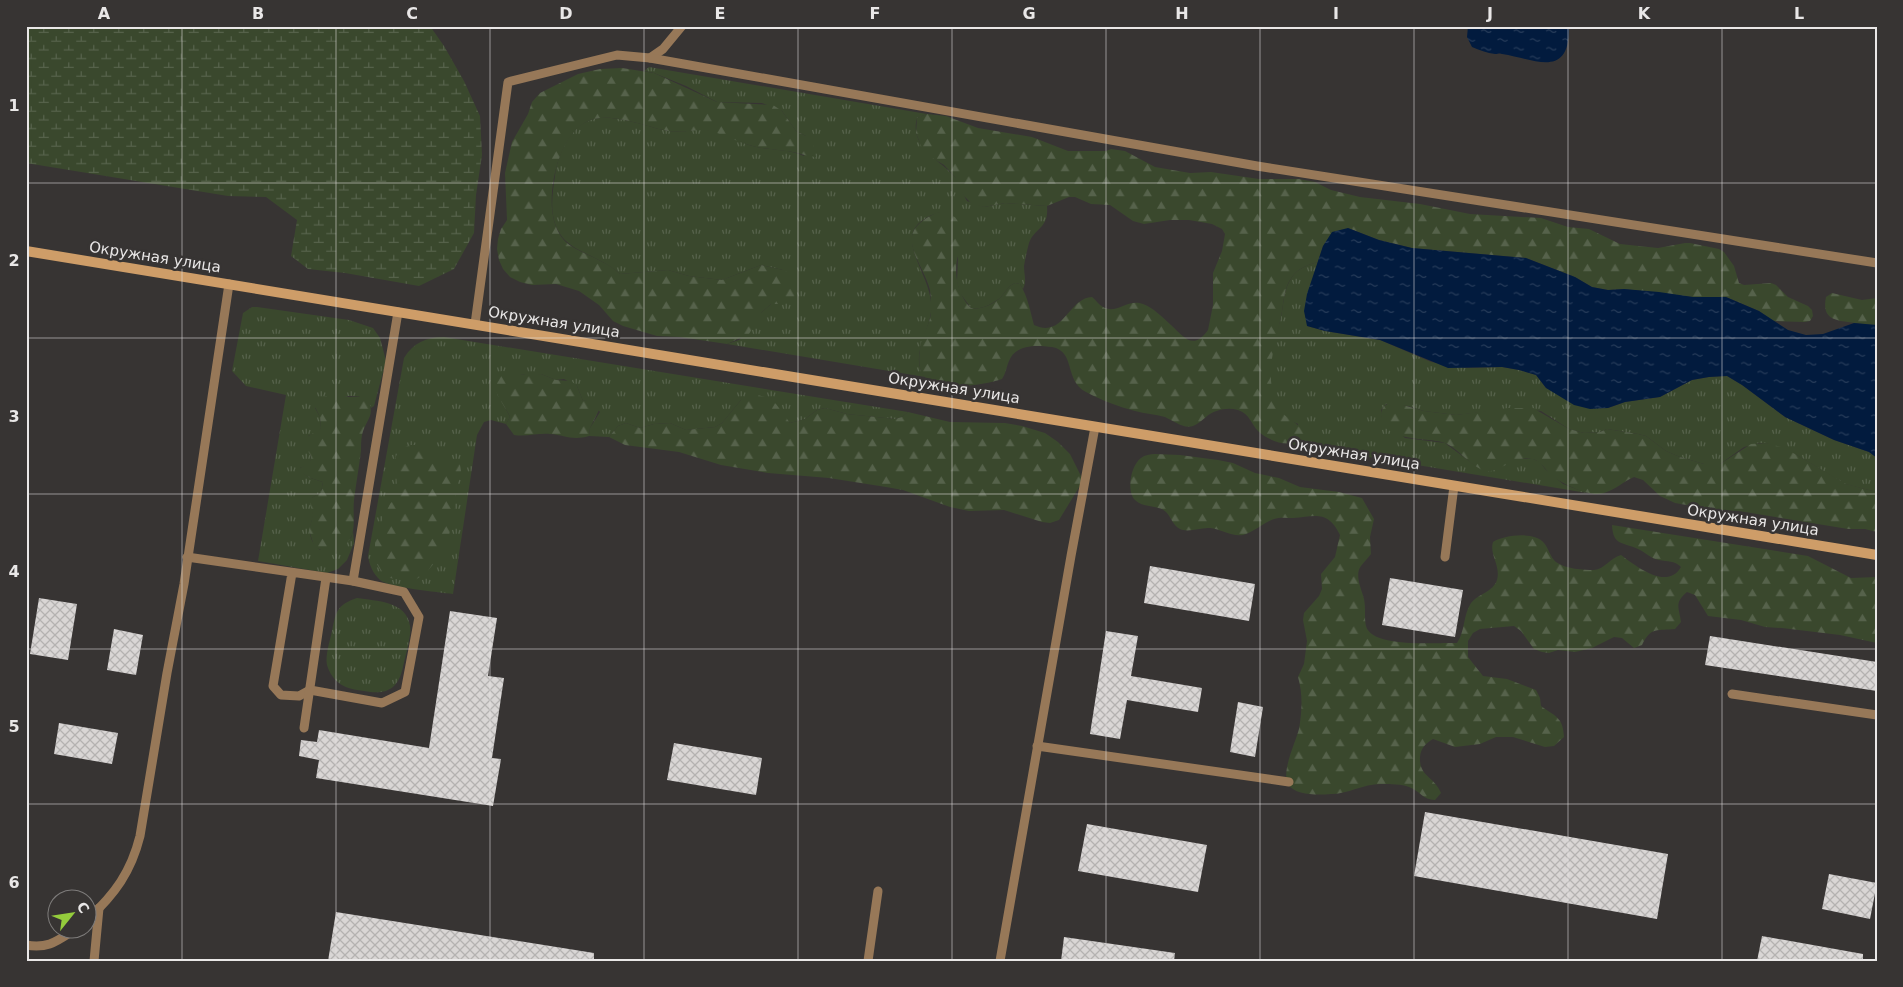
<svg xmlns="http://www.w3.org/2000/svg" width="1903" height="987" font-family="'DejaVu Sans',sans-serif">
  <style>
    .grass { fill: url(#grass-tufts) }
    .forest { fill: url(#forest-firs) }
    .wetland { fill: url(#wetland-marsh) }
    .water { fill: url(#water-ripples) }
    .building { fill: url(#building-cross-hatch) }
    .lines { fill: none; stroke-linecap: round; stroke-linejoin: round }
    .service { stroke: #977858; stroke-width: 9 }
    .secondary { stroke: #ce9d68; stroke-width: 10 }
    .grid { fill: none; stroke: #e9e7e7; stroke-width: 1; stroke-opacity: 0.55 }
    .labels { text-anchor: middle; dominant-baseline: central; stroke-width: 5; stroke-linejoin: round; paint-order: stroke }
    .street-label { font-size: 15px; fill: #e9e7e7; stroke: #373433 }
    .neatline { fill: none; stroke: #e9e7e7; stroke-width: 2 }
    .grid-label { font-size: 16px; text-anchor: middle; font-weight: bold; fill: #e9e7e7 }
  </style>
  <defs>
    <pattern id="grass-tufts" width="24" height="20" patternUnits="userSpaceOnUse" patternTransform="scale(1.25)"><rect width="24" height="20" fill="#3a482d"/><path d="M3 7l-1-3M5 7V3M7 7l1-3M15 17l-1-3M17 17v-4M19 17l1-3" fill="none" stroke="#56624b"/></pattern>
    <pattern id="forest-firs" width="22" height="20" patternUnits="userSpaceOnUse" patternTransform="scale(1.25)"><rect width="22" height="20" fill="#3a482d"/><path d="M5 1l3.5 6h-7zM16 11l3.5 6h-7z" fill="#56624b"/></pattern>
    <pattern id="wetland-marsh" width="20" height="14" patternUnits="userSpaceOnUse" patternTransform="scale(1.25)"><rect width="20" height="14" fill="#3a482d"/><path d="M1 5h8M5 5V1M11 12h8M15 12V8" fill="none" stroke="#56624b"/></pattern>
    <pattern id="water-ripples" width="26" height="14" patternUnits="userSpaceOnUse" patternTransform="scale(1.25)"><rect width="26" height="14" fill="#021b3e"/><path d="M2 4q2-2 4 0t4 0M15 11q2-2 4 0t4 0" fill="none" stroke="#273c5a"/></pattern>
    <pattern id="building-cross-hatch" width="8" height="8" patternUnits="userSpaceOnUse" patternTransform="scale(1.25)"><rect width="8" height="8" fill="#d9d6d5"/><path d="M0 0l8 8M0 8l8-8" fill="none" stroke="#b4b2b1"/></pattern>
  </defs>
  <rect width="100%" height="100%" fill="#373433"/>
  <g class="grass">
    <path d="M649,67L927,114L917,118C909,147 939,159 955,177C961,183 962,193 967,201L984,207L1005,203L1047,206C1049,229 1035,227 1029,243C1027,251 1025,259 1024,266C1024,275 1027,281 1023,289L1020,284L1015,283C1008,286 1006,291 1001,297C993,304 981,310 971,308L960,293L957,282L958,257L940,212C880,231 936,273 931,312C929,332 909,357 925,377L727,344L739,340L762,312L771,304H782L783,270L761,265L722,280L689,276L668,270L620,274C603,258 576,253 563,238C548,220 552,197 555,176C557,157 569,130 586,122C608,110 646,127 668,131C681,134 693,129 706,130C721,131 735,140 749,145C767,151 787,148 804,156L806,136L796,131L782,111L762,103L717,102L686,86L654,73L644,71Z"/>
    <path d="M1318,262L1313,278L1307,326L1325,331L1380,340L1431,362L1466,368L1502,367L1519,370L1536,375L1546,388L1608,408L1625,402L1660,397L1692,380L1709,377L1727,376L1742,385L1785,417L1834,440L1869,452L1877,458V492L1845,484L1797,455L1766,443H1759L1744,447L1720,464H1704L1680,457L1666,451L1646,436L1638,434L1607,429L1600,432L1584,433L1569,429L1541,411L1518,408L1456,415L1424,411L1408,406L1386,404L1381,410V417L1405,438L1445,443L1477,467L1507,463L1515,459H1533L1540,462L1545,469L1563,484L1587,493L1290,444L1296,442L1298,424C1294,422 1289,420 1285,417C1270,404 1268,376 1271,358C1272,345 1278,331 1281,317C1284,303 1283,290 1292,277C1297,269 1309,264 1318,262Z"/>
    <path d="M252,307H257L349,320L373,328L380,338L386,361L374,406L371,408L368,402L359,396H327L315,408L320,417L321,428L317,432L308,436L311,459L309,464L300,468C303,477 314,479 323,482L321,492L312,498C312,504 313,509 313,515C313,520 312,519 311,523C308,533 311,544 320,550L351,538L353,531L354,543L347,560L338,569L327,573L258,561L286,395L246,386L232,371L243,313Z"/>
    <path d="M444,337L908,412L902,417L895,419L847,414L825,408L817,410L805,419L790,423C767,400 779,394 741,400L722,423L715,427L686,430L670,423L654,424L640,428L626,423L618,426L609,437L589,436L590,428L600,412L590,400L583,401L577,386L564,379L556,380L541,374L534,376L518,374L499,396L510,417L506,424L491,420L484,422L477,435L453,594C438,592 390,588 380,580C373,574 369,564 368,556L404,358C413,343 426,337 444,337Z"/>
    <path d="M357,598C376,601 407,601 410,626C412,634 405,658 403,667C398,690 386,695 364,691C346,689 333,684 327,665C325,655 330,641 332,631C336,611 337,605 357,598Z"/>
  </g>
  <g class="forest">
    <path d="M622,68L654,73L717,102L773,105L782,111L796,131L806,136L813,145L816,157C805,156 797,152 786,151C774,149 761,149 749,145C735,141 723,134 710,131C696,128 682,134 668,131C646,127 608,110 586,122C571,130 562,149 557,165C550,189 546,229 571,246C587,256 605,260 620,274L668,270L689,276L722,280L761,265L783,270L793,275L796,287L794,300L782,304H771L762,312L749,334L727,344L680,337L657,336L623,326L613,321L599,305L579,291L556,284L532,285L520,282L510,277L503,269L499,260L497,249L498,239L501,229L507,220L505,173L512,142L528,114L532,102L540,93L578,74L600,69Z"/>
    <path d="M927,114L946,116L978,128L1032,137L1068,151H1106L1111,149L1125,151L1155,167L1190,173L1211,172L1259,179H1299L1315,182L1331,190L1360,197L1420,204L1470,214L1541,218L1568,227L1589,229L1620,244L1658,248L1685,243H1690L1719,249L1724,252L1734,266L1739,283L1744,285L1771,283L1776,285L1788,297L1808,306L1812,310L1813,316L1810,321L1804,322L1773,321L1759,311L1726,297H1693L1624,289L1608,290L1592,287L1575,277L1526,258L1412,248L1379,240L1348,228L1323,246L1318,262C1309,264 1297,269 1292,277C1283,289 1284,303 1281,317C1275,346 1265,371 1275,400C1281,420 1297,418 1304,434C1296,451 1269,442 1258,431C1251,424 1250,414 1238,410C1227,407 1214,410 1206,417C1202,420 1198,424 1193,426C1183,429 1174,421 1165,417C1155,414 1145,414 1135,411C1119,407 1101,400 1086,392C1064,381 1076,351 1052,347C1036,345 1016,344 1009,361C1006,368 1006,373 1002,379C985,385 935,393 923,375C918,368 919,356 920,349C921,335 932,323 931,309C931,303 931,296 930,290C922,260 891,234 934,214C939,211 946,211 952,215C960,220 965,236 963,245C962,249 960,252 958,256C953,273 958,296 971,308C981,310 994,304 1001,297C1006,291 1008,286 1015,283L1020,284C1028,297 1030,311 1034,325C1064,339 1068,298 1092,297C1096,300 1099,305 1103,307C1117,315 1127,298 1143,304C1154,308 1163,318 1171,325C1184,337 1193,351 1208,330L1213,305V273L1222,251L1225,234L1222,229L1212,224L1189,220H1170L1144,224L1133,221L1110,205L1091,204L1075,197H1069L1047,206L1005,203L984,207L972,204L964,196L955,177L944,165L929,156L922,148L916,133L917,118Z"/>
    <path d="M1832,293L1862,300L1877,298V325C1867,325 1858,323 1848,322C1832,320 1822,317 1826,297Z"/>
    <path d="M502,371L526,375L541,374L556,380L571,381L577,386L583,401L598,397L602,404L590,428L589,436C572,441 565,435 550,434C538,433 526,437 514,435L506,424L510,417C504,403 483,382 502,371Z"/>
    <path d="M337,394L349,397L365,396C378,415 366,418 362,435C361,440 361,446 361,451C359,467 356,484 354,500C352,521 360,540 336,550C328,553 321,551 314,546L309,530L313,515L310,503L312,498L321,492L323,482C314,479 304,477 299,469C314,459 315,460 303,445L304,439L321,428L320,417L313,403L321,397Z"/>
    <path d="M754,394L769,398L776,404L790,423L805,419L817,410L825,408L847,414L895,419L902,417L908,412L950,422L1005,423L1022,426L1045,433L1058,442L1070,454L1081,476V484L1059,520L1050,523L1042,522L1004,510L969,511L950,507L903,490L886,487L829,478L768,473L721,465L679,452L625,445L609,437L618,426L626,423L640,428L654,424L670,423L686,430L715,427L722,423L741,400L747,395Z"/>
    <path d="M1392,402L1424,411L1456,415L1509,408H1533L1569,429L1584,433L1600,432L1607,429L1638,434L1646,436L1666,451L1680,457L1704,464H1720L1751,444L1766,443L1781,447L1797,455L1846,484L1877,492V532L1865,529H1848L1739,511L1714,510L1675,503L1660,496L1643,480L1634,477C1624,481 1615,490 1604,493C1591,498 1563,484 1552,476C1545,470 1542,461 1532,459C1513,455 1500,473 1486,471C1472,468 1459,449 1445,443C1430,437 1381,443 1381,415C1381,407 1386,404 1392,402Z"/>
    <path d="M409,445H421L445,461H456L460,465L461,471L457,483L454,513L446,549L425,574L415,580H402L390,578L381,571L375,561V534L390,504L397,496V486L395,459L397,454L400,450Z"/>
    <path d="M1155,454L1180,455L1218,460L1233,463L1255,473L1279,478L1300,487L1339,492L1362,498L1374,519L1370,537L1371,554C1368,558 1364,562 1361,566C1354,575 1362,590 1364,599C1366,608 1364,618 1366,626C1372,649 1439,642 1457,643C1465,632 1463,615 1471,603C1478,594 1493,592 1497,580C1501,566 1489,554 1493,542C1504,535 1535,531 1544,543C1549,549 1550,557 1556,562C1565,569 1584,570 1594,570C1605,569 1610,558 1621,555C1636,566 1667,591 1681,567C1674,560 1668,562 1659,560C1651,559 1645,552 1638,549C1623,542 1613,546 1612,525L1808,556L1851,578L1877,577V643L1840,635L1782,628L1765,627L1741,620L1708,616L1695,595L1687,592C1674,603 1679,607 1681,622L1675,629C1658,631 1651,626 1642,645L1634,648L1622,638L1614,637L1592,648L1575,652L1558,650L1549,653L1542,652L1534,649L1521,631L1514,626L1480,629L1473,633L1468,641V657L1483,676L1507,679L1536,690L1540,698L1541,706C1556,717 1563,717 1564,737L1554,746L1545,747L1513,737H1496L1480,744L1455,747L1433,739C1425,744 1421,748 1420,757C1419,777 1434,776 1441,793L1435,800C1423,800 1420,791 1409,787C1402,784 1390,784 1383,784C1365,783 1348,794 1331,794C1319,795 1295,796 1288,784C1281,772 1296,741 1299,729C1302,711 1303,694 1298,677L1304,664L1307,641L1303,620L1304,613L1319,596L1322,589L1321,574L1335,557L1340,535C1328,510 1316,516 1293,518C1286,518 1280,517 1274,519C1263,523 1254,532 1243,535C1232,537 1221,529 1210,528C1201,527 1189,533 1180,529C1173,526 1171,517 1166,512C1158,504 1144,509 1135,500C1126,491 1131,465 1141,458C1145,455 1150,454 1155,454Z"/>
  </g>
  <path class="wetland" d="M26,26H430L444,46L464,81L480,116L482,155L476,195L474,233L454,269L419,286L345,273L308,269L291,256L297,220L266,197L228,196L26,163Z"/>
  <g class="water">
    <path d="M1468,26H1569C1570,80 1535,59 1502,54C1497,53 1500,54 1495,54C1487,53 1479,50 1472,47L1467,37Z"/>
    <path d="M1348,228L1379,240L1412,248L1526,258L1575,277L1592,287L1608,290L1624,289L1659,292L1693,297H1726L1759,311L1788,330L1806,335L1823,334L1854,323L1877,325V458L1869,452L1834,440L1785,417L1742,385L1727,376L1709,377L1692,380L1660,397L1625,402L1608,408L1590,409L1574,405L1546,388L1536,375L1519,370L1502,367L1448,368L1380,340L1325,331L1307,326L1304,311L1307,294L1323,246L1332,232Z"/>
  </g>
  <g class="building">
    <path d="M1150,566L1255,584L1249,621L1144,603Z"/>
    <path d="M1390,578L1463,590L1455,637L1382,625Z"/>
    <path d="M39,598L77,604L68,660L30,654Z"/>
    <path d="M450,611L497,618L488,676L504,678L492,758L501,759L493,806L316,778L319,760L299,756L301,740L317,742L319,730L429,748Z"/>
    <path d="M114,629L143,635L136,675L107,670Z"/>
    <path d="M1106,631L1138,636L1131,676L1202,688L1198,712L1127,700L1120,739L1090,734Z"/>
    <path d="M1710,636L1877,662V691L1705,665Z"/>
    <path d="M1238,702L1263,707L1255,757L1230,752Z"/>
    <path d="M59,723L118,733L112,764L54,754Z"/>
    <path d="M674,743L762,758L756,795L667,780Z"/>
    <path d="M1425,812L1668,854L1657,919L1414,876Z"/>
    <path d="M1087,824L1207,845L1198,892L1078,871Z"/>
    <path d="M1829,874L1877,883L1870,919L1822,909Z"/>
    <path d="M336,912L594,953V961H328Z"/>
    <path d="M1762,936L1863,954V961H1757Z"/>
    <path d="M1064,937L1175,953L1174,961H1061Z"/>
  </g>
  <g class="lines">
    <g class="service">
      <path d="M650,58L663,49L682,26"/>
      <path d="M475,324L508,82L617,55L650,58L1257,166L1877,263"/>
      <path d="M187,557L353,581L404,592L419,617L405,692L382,703L310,690L299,696L281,695L273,686L292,573"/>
      <path d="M1445,557L1454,486"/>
      <path d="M353,581L398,312"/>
      <path d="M1732,694L1877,715"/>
      <path d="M304,728L326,578"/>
      <path d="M1037,746L1289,782"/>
      <path d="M88,919C115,894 131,872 140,836L167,673L184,584L229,284"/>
      <path d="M26,945C48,949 57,941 74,930"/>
      <path d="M94,961L99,908"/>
      <path d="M868,961L878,891"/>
      <path d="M1000,961L1071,556L1095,427"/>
    </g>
    <path class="secondary" d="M26,251L1877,555"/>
  </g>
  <path class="grid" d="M182,26V961M336,26V961M490,26V961M644,26V961M798,26V961M952,26V961M1106,26V961M1260,26V961M1414,26V961M1568,26V961M1722,26V961M26,183H1877M26,338H1877M26,494H1877M26,649H1877M26,804H1877"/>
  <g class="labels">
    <g class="street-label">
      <text transform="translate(155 257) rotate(9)">Окружная улица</text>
      <text transform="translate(554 322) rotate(9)">Окружная улица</text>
      <text transform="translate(954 388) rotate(9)">Окружная улица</text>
      <text transform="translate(1354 454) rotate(9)">Окружная улица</text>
      <text transform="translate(1753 520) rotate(9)">Окружная улица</text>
    </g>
  </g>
  <rect width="1903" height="987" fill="none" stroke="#373433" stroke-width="55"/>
  <g transform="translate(72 914) rotate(60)"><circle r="24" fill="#373433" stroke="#7e7c7b"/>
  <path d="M0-4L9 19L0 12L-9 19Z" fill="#94cc3c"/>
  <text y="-8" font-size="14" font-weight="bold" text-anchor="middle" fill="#e9e7e7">С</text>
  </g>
  <rect x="28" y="28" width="1848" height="932" class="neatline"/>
  <g class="grid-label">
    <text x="104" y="19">A</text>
    <text x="258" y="19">B</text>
    <text x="412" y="19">C</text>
    <text x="566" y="19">D</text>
    <text x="720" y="19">E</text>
    <text x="875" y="19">F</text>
    <text x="1029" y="19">G</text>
    <text x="1182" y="19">H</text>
    <text x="1336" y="19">I</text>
    <text x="1490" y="19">J</text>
    <text x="1644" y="19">K</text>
    <text x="1799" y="19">L</text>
    <text x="14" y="111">1</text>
    <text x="14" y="266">2</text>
    <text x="14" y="422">3</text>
    <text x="14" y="577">4</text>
    <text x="14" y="732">5</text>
    <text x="14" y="888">6</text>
  </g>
</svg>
